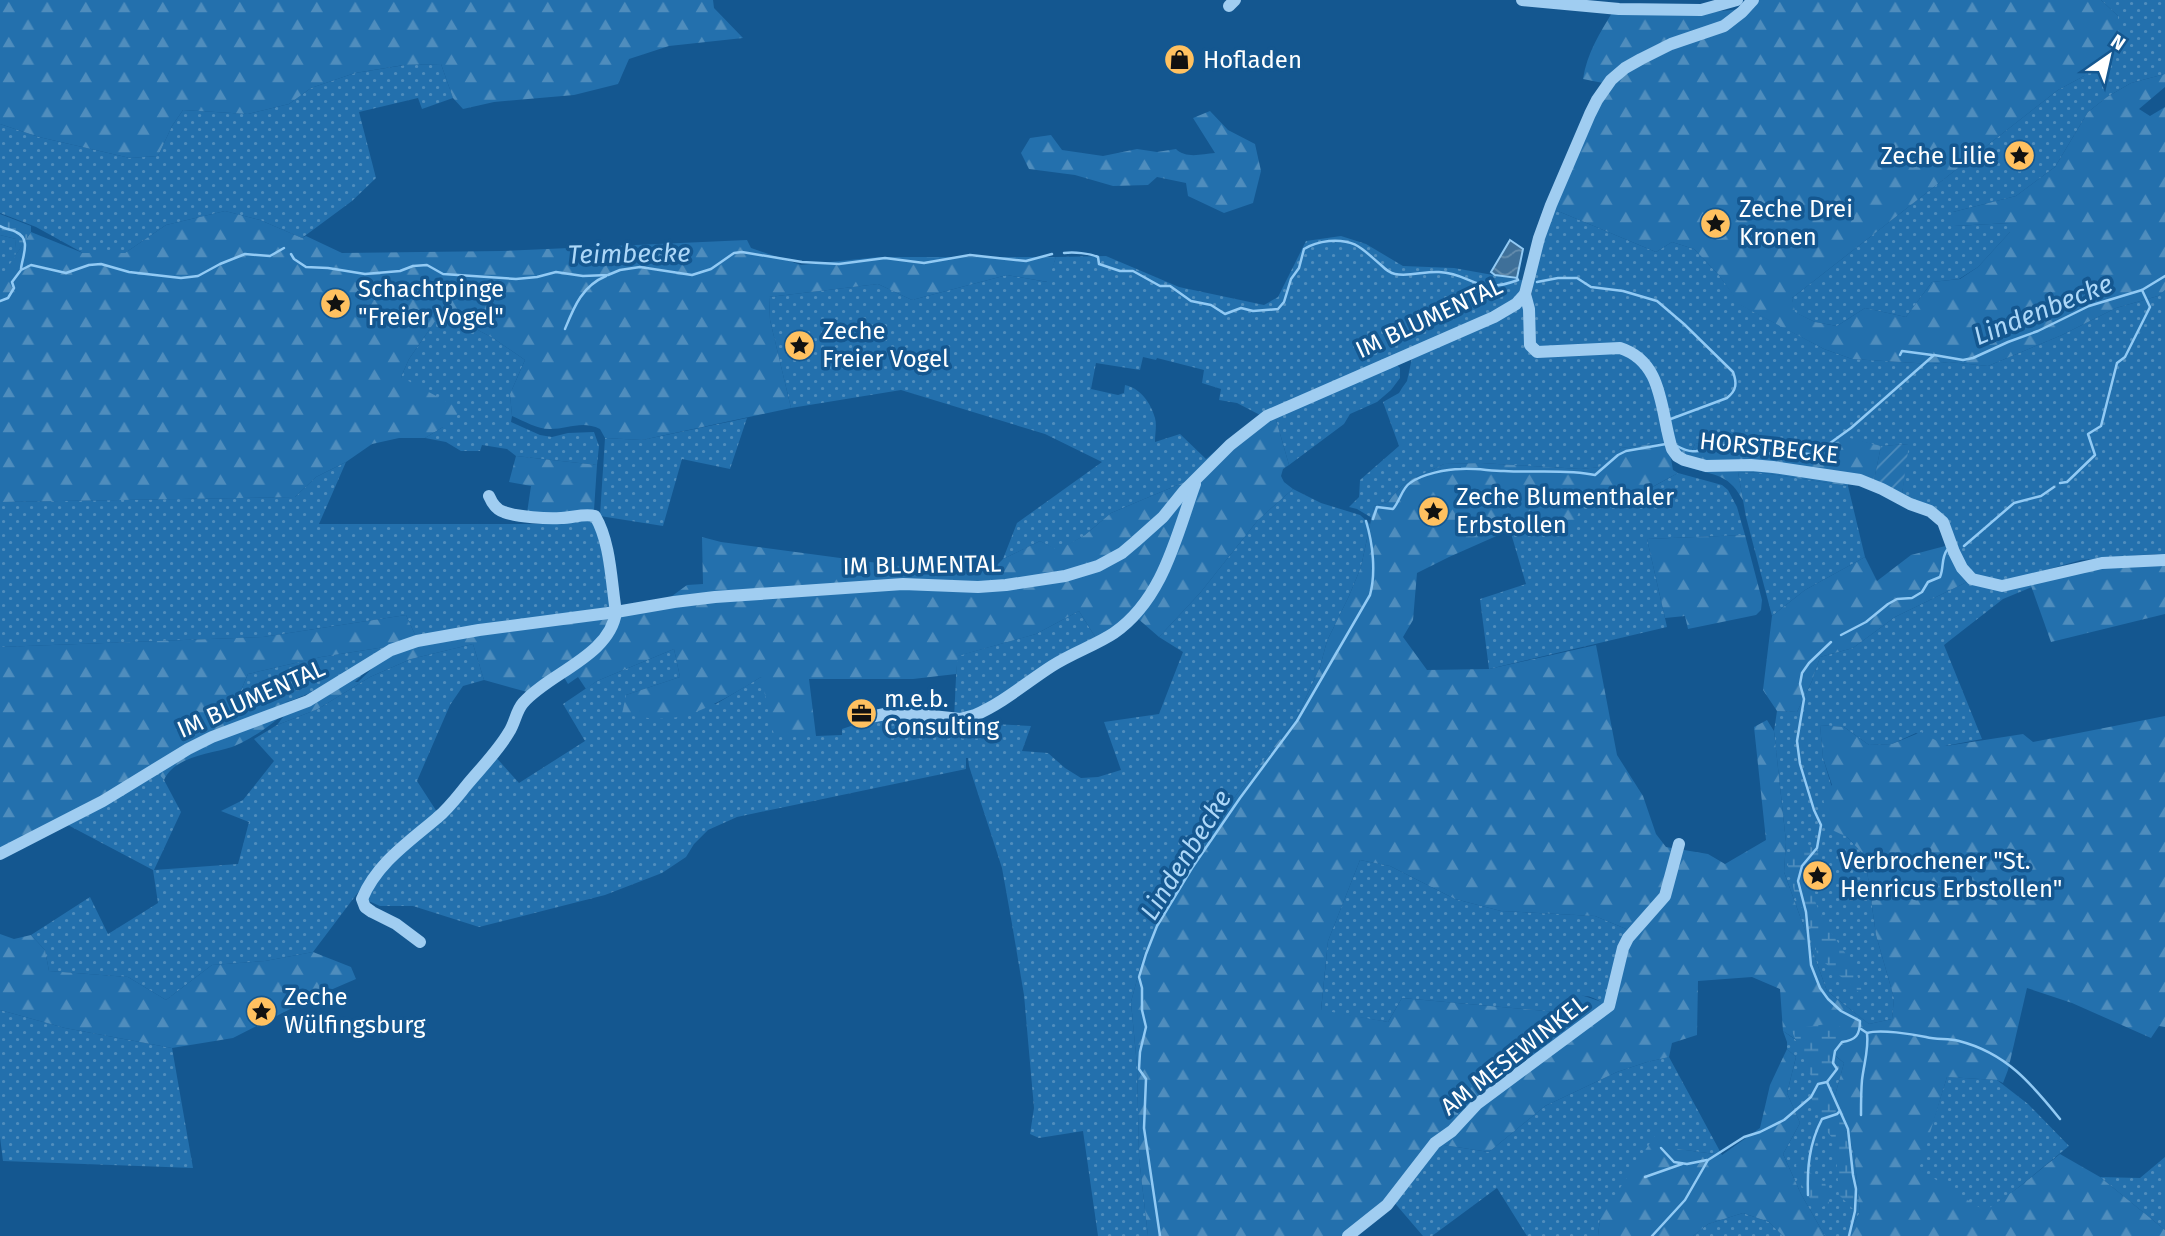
<svg xmlns="http://www.w3.org/2000/svg" width="2165" height="1236" font-family="'Fira Sans',sans-serif">
  <style>
    .grass { fill: url(#grass-dots) }
    .forest { fill: url(#forest-firs); fill-rule: evenodd }
    .wetland { fill: url(#wetland-marsh) }
    .garden { fill: url(#garden-furrows) }
    .water { fill: url(#water-waves); stroke: #92caf4; stroke-width: 2 }
    .lines { fill: none; stroke-linecap: round; stroke-linejoin: round }
    .stream { stroke: #92caf4; stroke-width: 2.5 }
    .minor { stroke: #a0cdf1; stroke-width: 12 }
    .labels { text-anchor: middle; dominant-baseline: central; stroke-width: 7; stroke-linejoin: round; paint-order: stroke }
    .poi-label { font-size: 24px; fill: #fff; stroke: #145790; text-anchor: start }
    .street-label { font-size: 24px; fill: #fff; stroke: #145790 }
    .water-label { font-size: 26px; font-style: italic; fill: #acd7f8; stroke: #145790 }
  </style>
  <defs>
    <pattern id="grass-dots" width="8" height="8" patternUnits="userSpaceOnUse" patternTransform="scale(1.75)"><rect width="8" height="8" fill="#2370ad"/><path d="M2 2h.1M6 6h.1" fill="none" stroke="#4f8dbd" stroke-width="1.8" stroke-linecap="round"/></pattern>
    <pattern id="forest-firs" width="22" height="20" patternUnits="userSpaceOnUse" patternTransform="scale(1.75)"><rect width="22" height="20" fill="#2370ad"/><path d="M5 1l3.5 6h-7zM16 11l3.5 6h-7z" fill="#4f8dbd"/></pattern>
    <pattern id="wetland-marsh" width="20" height="14" patternUnits="userSpaceOnUse" patternTransform="scale(1.75)"><rect width="20" height="14" fill="#2370ad"/><path d="M1 5h8M5 5V1M11 12h8M15 12V8" fill="none" stroke="#4f8dbd"/></pattern>
    <pattern id="garden-furrows" width="10" height="10" patternUnits="userSpaceOnUse" patternTransform="scale(1.75)"><rect width="10" height="10" fill="#2370ad"/><path d="M-1 1l2-2M0 10L10 0M9 11l2-2" fill="none" stroke="#4f8dbd"/></pattern>
    <pattern id="water-waves" width="16" height="10" patternUnits="userSpaceOnUse" patternTransform="scale(1.75)"><rect width="16" height="10" fill="#3f7099"/><path d="M0 5q4-4 8 0t8 0" fill="none" stroke="#658dad"/></pattern>
  </defs>
  <rect width="100%" height="100%" fill="#145790"/>
  <g class="grass">
    <path d="M2101,0H2165V74L2131,83L2107,97L2088,112L2055,167L2016,196L1953,212L1954,226L2010,223V232L1978,267L1959,279L1932,282L1906,317L1865,308L1837,326L1815,322L1794,312L1792,298L2058,90L2084,76L2118,16Z"/>
    <path d="M441,64L453,98L422,109L418,98L359,112L376,178L352,201L302,238L260,220L225,211L166,225L125,253H83L36,227L0,213V124L39,137L130,158L158,156L172,126L183,110L248,114L289,104L311,88L355,73L405,65Z"/>
    <path d="M1553,209L1656,252L1672,242L1694,249L1718,274L1741,305L1824,349L1852,359L1932,364L1949,362L1988,366L2062,335L2116,308L2158,296L2165,290V555L2155,554L2081,560L2001,583L1974,577L1967,569L1956,551L1945,520L1930,509L1911,502L1902,495L1908,444L1881,446L1850,439L1818,447L1780,438L1695,444L1688,459C1667,453 1664,405 1660,386H1656L1668,442L1621,448L1600,467L1581,469L1481,463L1444,464L1412,479L1402,486L1387,502L1374,506L1372,518L1357,509L1349,507L1359,497L1360,480L1399,446L1383,402L1399,393L1402,388L1407,381L1412,358L1416,355L1476,329L1516,307L1522,306L1527,313L1528,348L1535,354L1619,351C1635,354 1643,365 1653,377L1657,376C1637,342 1615,345 1581,348C1568,349 1555,350 1542,350L1534,345C1525,306 1537,245 1553,209Z"/>
    <path d="M31,232L2,279H0V235L16,239L15,257Z"/>
    <path d="M1341,236L1366,244L1403,266L1454,268L1526,281L1514,301L1498,311L1260,415L1237,403L1219,400L1221,389L1202,383L1204,370L1157,358L1156,360L1143,357L1140,370L1096,363L1091,389L1118,395L1124,393L1125,385C1140,388 1151,403 1155,418C1157,425 1155,434 1155,442L1180,434L1206,459L1226,442L1199,476L1111,513L1085,535L1058,551L1040,541L1003,559L1017,523L1102,462L1045,434L901,390L791,408L770,320L769,297L878,284L912,300L1007,275L1047,282L1056,257L1106,256L1179,287L1264,305L1278,297L1306,241Z"/>
    <path d="M455,318L493,338L525,360L510,394L512,416L511,422L540,435L552,437L568,433L594,432L599,446L597,465L516,456L507,449L482,445L480,451H461L446,442L425,438L443,427L401,377L409,359L436,320Z"/>
    <path d="M1395,363L1400,368V378L1391,390L1377,402L1350,414L1344,424L1289,465L1275,416Z"/>
    <path d="M747,418L730,469L682,459L663,526L600,516L605,438L642,440Z"/>
    <path d="M346,462L319,524H556L582,518L590,519L599,530L610,607L417,639L406,615L263,637L0,647V502L295,497L316,477Z"/>
    <path d="M1738,472L1763,473L1848,486L1865,557L1805,590L1772,616L1746,517Z"/>
    <path d="M1678,473L1722,485L1728,490L1737,507L1745,535L1647,539L1667,627L1489,669L1480,599L1526,584L1510,530L1569,534L1582,502L1618,506Z"/>
    <path d="M1293,489L1321,503L1360,515L1370,524L1361,567L1349,596L1327,641L1320,667L1296,719L1239,791L1186,867L1143,957L1131,1002L1137,1066L1139,1158L1148,1236H1098L1083,1131L1039,1138L1030,1134L1034,1108L1024,995L1012,924L1002,868L969,766L968,758H966V769L737,817L708,830L694,844L686,857L662,873L605,895L479,927L413,906H380L364,899L376,878L493,754L519,783L585,741L563,704L597,681L674,649L680,677L626,695L716,704L761,677L816,736L842,735V729L866,721L886,717L954,719L957,656L1036,634L1079,611L1099,643L984,714L974,723L1031,726L1022,751L1048,753L1065,768L1081,778L1098,777L1121,770L1104,722L1159,714L1183,652L1159,637L1200,593L1258,520Z"/>
    <path d="M1971,580L2030,583L2032,587L2003,599L1944,645L1982,739L1945,746L1916,733L1892,744L1869,745L1844,727L1820,725L1823,758L1847,837L1865,856L1876,935L1894,998L1892,1019L1869,1024L1827,991L1784,872L1786,842L1774,731L1777,711L1797,712L1812,681L1820,657L1853,648L1895,617Z"/>
    <path d="M473,644L484,680L463,686L450,705L417,781L439,815L393,853L356,895L313,952L265,961L212,965L166,1000L128,977L49,971L45,950L31,935L90,897L108,934L158,903L153,870L66,824L156,771L164,780L181,812L154,870L238,864L249,822L221,811L243,800L274,761L254,739L277,725L318,709L370,677L411,659Z"/>
    <path d="M385,647C362,661 299,707 273,703C271,703 266,700 264,699L246,706L239,695L248,674L321,657Z"/>
    <path d="M1360,860L1390,866L1455,899L1501,911L1595,916L1631,931L1610,1009C1591,992 1572,990 1557,1012L1402,998L1388,1022L1321,1011L1328,941Z"/>
    <path d="M0,1010L65,1028L172,1048L193,1168L3,1161L0,1137Z"/>
    <path d="M1783,1031L1812,1051L1821,1044L1844,1063L1834,1099L1854,1152L1860,1212L1848,1236H1825L1801,1194L1783,1154L1800,1123L1787,1093L1796,1057L1787,1049V1042Z"/>
    <path d="M1669,1057L1722,1155L1678,1149L1600,1218L1598,1236H1527L1497,1188L1432,1236H1423L1393,1201L1437,1144L1489,1152L1545,1106L1617,1072L1647,1062Z"/>
    <path d="M1947,1077L1997,1080L2028,1104L2069,1146L2019,1187L1985,1212L1918,1169Z"/>
    <path d="M2165,1157V1230L2100,1177L2140,1178Z"/>
    <path d="M1743,1213L1769,1222L1783,1236H1693L1708,1224Z"/>
  </g>
  <g class="forest">
    <path d="M0,0H713L714,8L743,38L669,46L629,59L618,84L574,95L494,102L463,109L453,98L441,64L404,65L355,73L311,88L289,104L248,114L183,110L172,126L158,156L130,158L39,137L0,124Z"/>
    <path d="M1758,0H2101L2118,16L2119,44L2084,76L2058,90L1792,298L1795,312L1815,322L1837,326L1865,308L1906,317L1932,282L1960,279L1978,267L2010,232V223L1954,226L1946,224L1953,212L2016,196L2055,167L2088,112L2107,97L2131,83L2165,74V87L2139,109L2150,116L2165,107V290L2158,296L2116,308L2062,335L1988,366L1949,362L1932,364L1852,359L1824,349L1740,305L1718,274L1694,249L1672,242L1656,252L1553,209L1603,83L1583,79C1587,53 1600,33 1613,11L1702,13L1751,8Z"/>
    <path d="M1210,111L1228,130L1255,144L1261,171L1253,203L1224,213L1188,196L1186,183L1157,177L1148,185L1113,186L1075,175L1029,169L1021,153L1030,138L1051,135L1062,150L1103,156L1137,149L1157,152L1176,149C1186,159 1202,154 1215,153L1193,118Z"/>
    <path d="M225,211L260,220L302,238L306,236L342,253L502,251L747,240L751,248L801,265L879,257H1056L1048,282L1007,275L912,300L878,284L769,297L770,320L791,408L642,440L605,438L600,429C582,420 568,429 550,429C537,429 524,421 512,416L510,394L525,360L493,338L455,318L436,320L409,359L401,377L462,410L443,427L425,438H399L372,444L346,462L316,477L295,497L0,502V279L31,232L83,253H125L166,225Z"/>
    <path d="M1275,416L1289,465L1283,469L1281,476L1284,482L1293,489L1258,520L1200,593L1159,637L1136,617L1099,643L1079,611L1036,634L958,656L956,674L913,679H809L816,736L774,735L761,677C735,693 702,714 672,718C656,720 638,717 622,714L626,695L680,677L674,649L597,681L586,689L578,677L568,684L562,674L623,615L668,599L687,585L703,584L702,537L721,542L937,571L993,569L1003,559L1040,541L1058,550L1085,535L1111,513L1199,476L1233,446Z"/>
    <path d="M1780,438L1818,447L1850,438L1881,446L1874,480L1847,479L1848,486L1763,473L1738,472L1743,500C1740,496 1737,490 1733,486C1720,471 1696,473 1680,463L1688,459L1695,444Z"/>
    <path d="M1668,442L1673,470L1678,473L1617,506L1583,502L1570,534L1510,530L1449,557L1417,573L1413,620L1403,637L1427,670L1489,669L1596,645L1617,755L1643,796L1656,834L1666,847L1708,854L1725,864L1766,840L1754,727L1767,720L1774,731L1786,842L1784,872L1827,991L1869,1024L1892,1019L1894,998L1876,935L1865,856L1847,837L1830,829L1822,794L1832,785L1823,758L1820,725L1844,727L1869,745L1892,744L1921,732L1946,746L2023,734L2033,742L2165,716V1027L2159,1026L2151,1038L2072,1003L2027,988L2008,1070L2003,1083L1997,1080L1947,1077L1919,1169L1985,1211L2019,1187L2060,1154L2100,1177L2165,1230V1236H1848L1860,1212L1854,1152L1834,1099L1844,1063L1822,1044L1813,1051L1783,1031L1780,989L1752,977L1698,981L1697,1035L1672,1043L1669,1057L1647,1062L1617,1072L1545,1106L1489,1152L1437,1144L1400,1193L1345,1236H1148L1139,1158L1137,1066L1131,1002L1143,957L1186,867L1239,791L1296,719L1320,667L1327,641L1349,596L1361,567L1374,506L1387,502L1402,486L1412,479L1444,464L1481,463L1581,469L1599,467L1621,448ZM1360,860L1390,866L1455,899L1501,911L1595,916L1631,931L1610,1009L1602,1002L1578,994L1564,1001L1556,1012L1402,998L1388,1022L1321,1010L1328,941Z"/>
    <path d="M516,456L597,465L594,510L540,515L527,513L531,486L509,482Z"/>
    <path d="M1745,535L1762,600L1761,610L1756,615L1688,629L1685,616L1665,618L1647,539Z"/>
    <path d="M1949,545L1971,580L1895,617L1853,648L1820,657L1812,681L1797,712L1777,711L1763,690L1772,616L1805,590L1865,557L1877,581L1911,555Z"/>
    <path d="M2165,562V614L2051,642L2030,583L2103,565Z"/>
    <path d="M406,615L417,639L385,647L321,657L248,674L239,695L246,706L264,699C283,709 308,695 328,688L154,766L0,851V647L263,637Z"/>
    <path d="M609,616L606,634L531,693L484,680L473,644L411,659L370,677L318,709L277,725L286,713L371,666L355,682H358L383,658L413,645Z"/>
    <path d="M282,714C273,725 246,742 232,747C210,754 175,756 164,780L156,771L185,753Z"/>
    <path d="M0,934L14,939L31,935L45,950L49,971L128,977L166,1000L212,965L265,961L313,952L351,967L356,979L312,998L233,1038L172,1048L65,1028L0,1010Z"/>
    <path d="M1787,1049L1796,1057L1787,1093L1800,1123L1783,1154L1801,1194L1825,1236H1783L1769,1222L1743,1213L1708,1224L1693,1236H1598L1600,1218L1656,1134L1678,1149L1722,1155L1760,1128L1770,1085Z"/>
  </g>
  <g class="wetland">
    <path d="M0,214L31,226V232L14,258L16,239L0,235Z"/>
    <path d="M1804,841L1819,853L1817,869L1809,881C1812,896 1818,909 1825,922C1838,946 1860,967 1862,995L1818,957L1806,912L1797,903L1788,866L1789,855L1796,846Z"/>
    <path d="M1834,1023L1857,1037L1839,1045L1833,1058L1837,1069L1827,1082H1821L1816,1087L1831,1089C1845,1121 1849,1137 1852,1171C1854,1186 1857,1196 1855,1211L1839,1195L1835,1141L1823,1127L1811,1097L1816,1088L1791,1029Z"/>
    <path d="M1796,1164L1825,1182L1829,1203L1817,1210L1798,1179Z"/>
  </g>
  <path class="garden" d="M1909,444L1902,495L1874,480L1881,446Z"/>
  <path class="water" d="M1510,240L1523,249L1517,278L1495,275L1491,272Z"/>
  <g class="lines">
    <g class="stream">
      <path d="M0,226C6,230 11,229 16,232C32,239 22,257 21,269"/>
      <path d="M1064,253C1074,252 1089,253 1098,257L1099,264L1120,271H1133L1160,286H1170L1191,301L1211,305L1225,314L1241,308L1253,311L1278,309L1284,302L1291,279L1299,268L1304,249C1312,244 1320,242 1329,241C1356,239 1362,249 1381,265C1385,269 1390,273 1395,274C1409,277 1425,271 1439,272C1474,274 1475,296 1518,280L1517,278"/>
      <path d="M291,254L294,259L306,267L328,268L365,274L400,271L413,266L427,265L443,274L516,279L537,277L556,272L583,276L608,275L620,270L640,267L692,275L711,269L734,253L742,252L802,262L839,264L885,258L924,263L970,255L1026,261L1052,254"/>
      <path d="M1537,282L1558,278H1577L1591,287L1623,291L1657,301L1684,324L1733,372C1737,383 1737,390 1727,398L1668,420"/>
      <path d="M0,301L8,298L14,288L12,282L21,270L31,265L66,273L89,265L101,264L129,272L181,278L198,276L220,264L245,254L270,256L284,248"/>
      <path d="M565,329C574,307 582,286 606,276"/>
      <path d="M1900,355L1902,351L1932,355"/>
      <path d="M1677,446C1697,457 1700,448 1719,446C1735,443 1751,451 1767,453C1774,455 1781,451 1788,451C1798,452 1806,455 1815,454L1851,428L1934,355L1963,360L1973,358L2008,342L2038,331L2089,306L2142,290L2165,276"/>
      <path d="M2060,483L2067,482L2095,455L2088,434L2101,426L2117,363L2125,357L2150,307L2142,290"/>
      <path d="M1373,519L1377,507L1393,509C1400,501 1402,488 1410,483C1422,474 1447,469 1461,469C1476,468 1490,471 1504,471C1535,473 1565,469 1595,475L1618,455L1626,451L1666,444"/>
      <path d="M1964,546L2014,503L2041,496L2054,487"/>
      <path d="M1841,635L1866,622L1888,604L1897,599L1912,598L1922,592L1928,582L1940,577C1944,568 1941,558 1947,550"/>
      <path d="M1861,1029L1867,1033C1869,1049 1864,1063 1862,1080C1861,1091 1861,1103 1861,1115"/>
      <path d="M1867,1033C1880,1029 1912,1034 1926,1037C1937,1040 1948,1038 1959,1041C2006,1053 2031,1083 2060,1119"/>
      <path d="M1827,1082L1848,1129L1853,1175L1856,1189L1855,1211L1849,1236"/>
      <path d="M1661,1148L1674,1162L1687,1164L1707,1160"/>
      <path d="M1645,1177L1682,1164"/>
      <path d="M1808,1195C1807,1168 1809,1144 1822,1119L1837,1114L1840,1111"/>
      <path d="M1160,1236L1144,1128L1146,1079L1139,1069L1140,1052L1146,1027L1142,1010V988L1139,977L1146,954L1157,926L1192,868L1240,798L1297,721L1370,595C1376,573 1373,544 1366,521"/>
      <path d="M1652,1236L1685,1200L1708,1160L1744,1137L1760,1132L1784,1120L1811,1097L1818,1084L1827,1082L1837,1069L1833,1063L1835,1051L1842,1042C1856,1040 1860,1035 1860,1021L1841,1011L1828,999L1820,988L1811,965L1806,912L1798,881L1802,866L1817,848L1821,825L1814,810L1800,764L1797,741L1804,699L1800,684L1802,673L1809,663L1831,642"/>
    </g>
    <g class="minor">
      <path d="M1522,0L1619,9L1701,10L1737,0"/>
      <path d="M1229,6L1235,0"/>
      <path d="M1525,294L1529,309L1530,345L1537,352L1620,348C1664,362 1660,411 1672,449L1677,456L1684,460L1706,466L1751,465L1773,467L1860,480L1882,489L1910,504L1930,511L1943,522L1954,552L1962,568L1972,579L2002,586L2102,563L2165,560"/>
      <path d="M870,717L895,712L960,719L975,715C1003,703 1027,682 1052,666C1072,653 1096,645 1114,633C1163,599 1176,537 1195,484"/>
      <path d="M0,854L103,801L188,749L212,737L308,701L391,650L417,641L479,630L616,612L674,602L715,597L903,584L978,587L1006,585L1065,576L1098,566L1122,553L1135,542L1163,517L1184,491L1230,445L1267,416L1494,317L1516,304L1525,294L1539,238L1551,205L1590,114L1597,100L1611,80L1625,68L1641,59L1671,44L1724,26L1742,12L1753,0"/>
      <path d="M420,942L396,924L372,912L365,907L362,899C377,863 409,842 437,818C448,809 457,797 466,786C480,769 498,751 509,732C515,723 516,711 523,703C549,673 610,656 616,612C611,582 611,543 595,516C583,513 573,518 561,518C547,519 518,517 504,512C497,510 492,503 489,496"/>
      <path d="M1348,1236L1387,1205L1435,1143L1452,1131L1477,1104L1609,1006L1623,948L1628,938L1665,896L1679,844"/>
    </g>
  </g>
  <defs>
    <symbol id="shop-disc" viewBox="-11 -11 22 22"><circle r="9.5" fill="#ffc160" stroke="#145790"/><path d="M-5-2.5h2.3a2.7 3.5 0 0 1 5.4 0H5L5.5 6h-11ZM-1.5-2.5h3a1.5 2.3 0 0 0-3 0Z" fill="#111"/></symbol>
    <symbol id="sight-disc" viewBox="-11 -11 22 22"><circle r="9.5" fill="#ffc160" stroke="#145790"/><path d="M0-6L1.8-2.2L6-1.7L2.9 1.2L3.7 5.4L0 3.3L-3.7 5.4L-2.9 1.2L-6-1.7L-1.8-2.2Z" fill="#111"/></symbol>
    <symbol id="office-disc" viewBox="-11 -11 22 22"><circle r="9.5" fill="#ffc160" stroke="#145790"/><path d="M-6-3h4V-5.5h4V-3h4V5H-6ZM-1-4.5V-3h2v-1.5ZM-6 0V1H6V0Z" fill="#111"/></symbol>
  </defs>
  <g fill-rule="evenodd">
    <use href="#shop-disc" x="1162" y="42" width="35" height="35"/>
    <use href="#sight-disc" x="2002" y="138" width="35" height="35"/>
    <use href="#sight-disc" x="1698" y="206" width="35" height="35"/>
    <use href="#sight-disc" x="318" y="286" width="35" height="35"/>
    <use href="#sight-disc" x="782" y="328" width="35" height="35"/>
    <use href="#sight-disc" x="1416" y="494" width="35" height="35"/>
    <use href="#office-disc" x="844" y="696" width="35" height="35"/>
    <use href="#sight-disc" x="1800" y="858" width="35" height="35"/>
    <use href="#sight-disc" x="244" y="994" width="35" height="35"/>
  </g>
  <g class="labels">
    <g class="poi-label">
      <text x="1203" y="60">Hofladen</text>
      <text x="1996" y="156" text-anchor="end">Zeche Lilie</text>
      <text x="1739" y="209">Zeche Drei<tspan x="1739" dy="28">Kronen</tspan></text>
      <text x="358" y="289">Schachtpinge<tspan x="358" dy="28">"Freier Vogel"</tspan></text>
      <text x="822" y="331">Zeche<tspan x="822" dy="28">Freier Vogel</tspan></text>
      <text x="1456" y="497">Zeche Blumenthaler<tspan x="1456" dy="28">Erbstollen</tspan></text>
      <text x="884" y="699">m.e.b.<tspan x="884" dy="28">Consulting</tspan></text>
      <text x="1840" y="861">Verbrochener "St.<tspan x="1840" dy="28">Henricus Erbstollen"</tspan></text>
      <text x="284" y="997">Zeche<tspan x="284" dy="28">Wülfingsburg</tspan></text>
    </g>
    <g class="street-label">
      <text transform="translate(1429 318) rotate(-25)">IM BLUMENTAL</text>
      <text transform="translate(1769 448) rotate(6)">HORSTBECKE</text>
      <text transform="translate(922 565) rotate(-1)">IM BLUMENTAL</text>
      <text transform="translate(251 699) rotate(-24)">IM BLUMENTAL</text>
      <text transform="translate(1514 1055) rotate(-38)">AM MESEWINKEL</text>
    </g>
    <g class="water-label">
      <text transform="translate(629 254) rotate(-1)">Teimbecke</text>
      <text transform="translate(2043 310) rotate(-22)">Lindenbecke</text>
      <text transform="translate(1186 855) rotate(-58)">Lindenbecke</text>
    </g>
  </g>
  <g transform="translate(2109 56) rotate(34)" stroke="#145790" stroke-width="5" paint-order="stroke">
  <path d="M0-5L12 26L0 18L-12 26Z" fill="#ffffff"/>
  <text y="-10" font-size="19" font-weight="bold" text-anchor="middle" fill="#ffffff">N</text>
  </g>
</svg>
